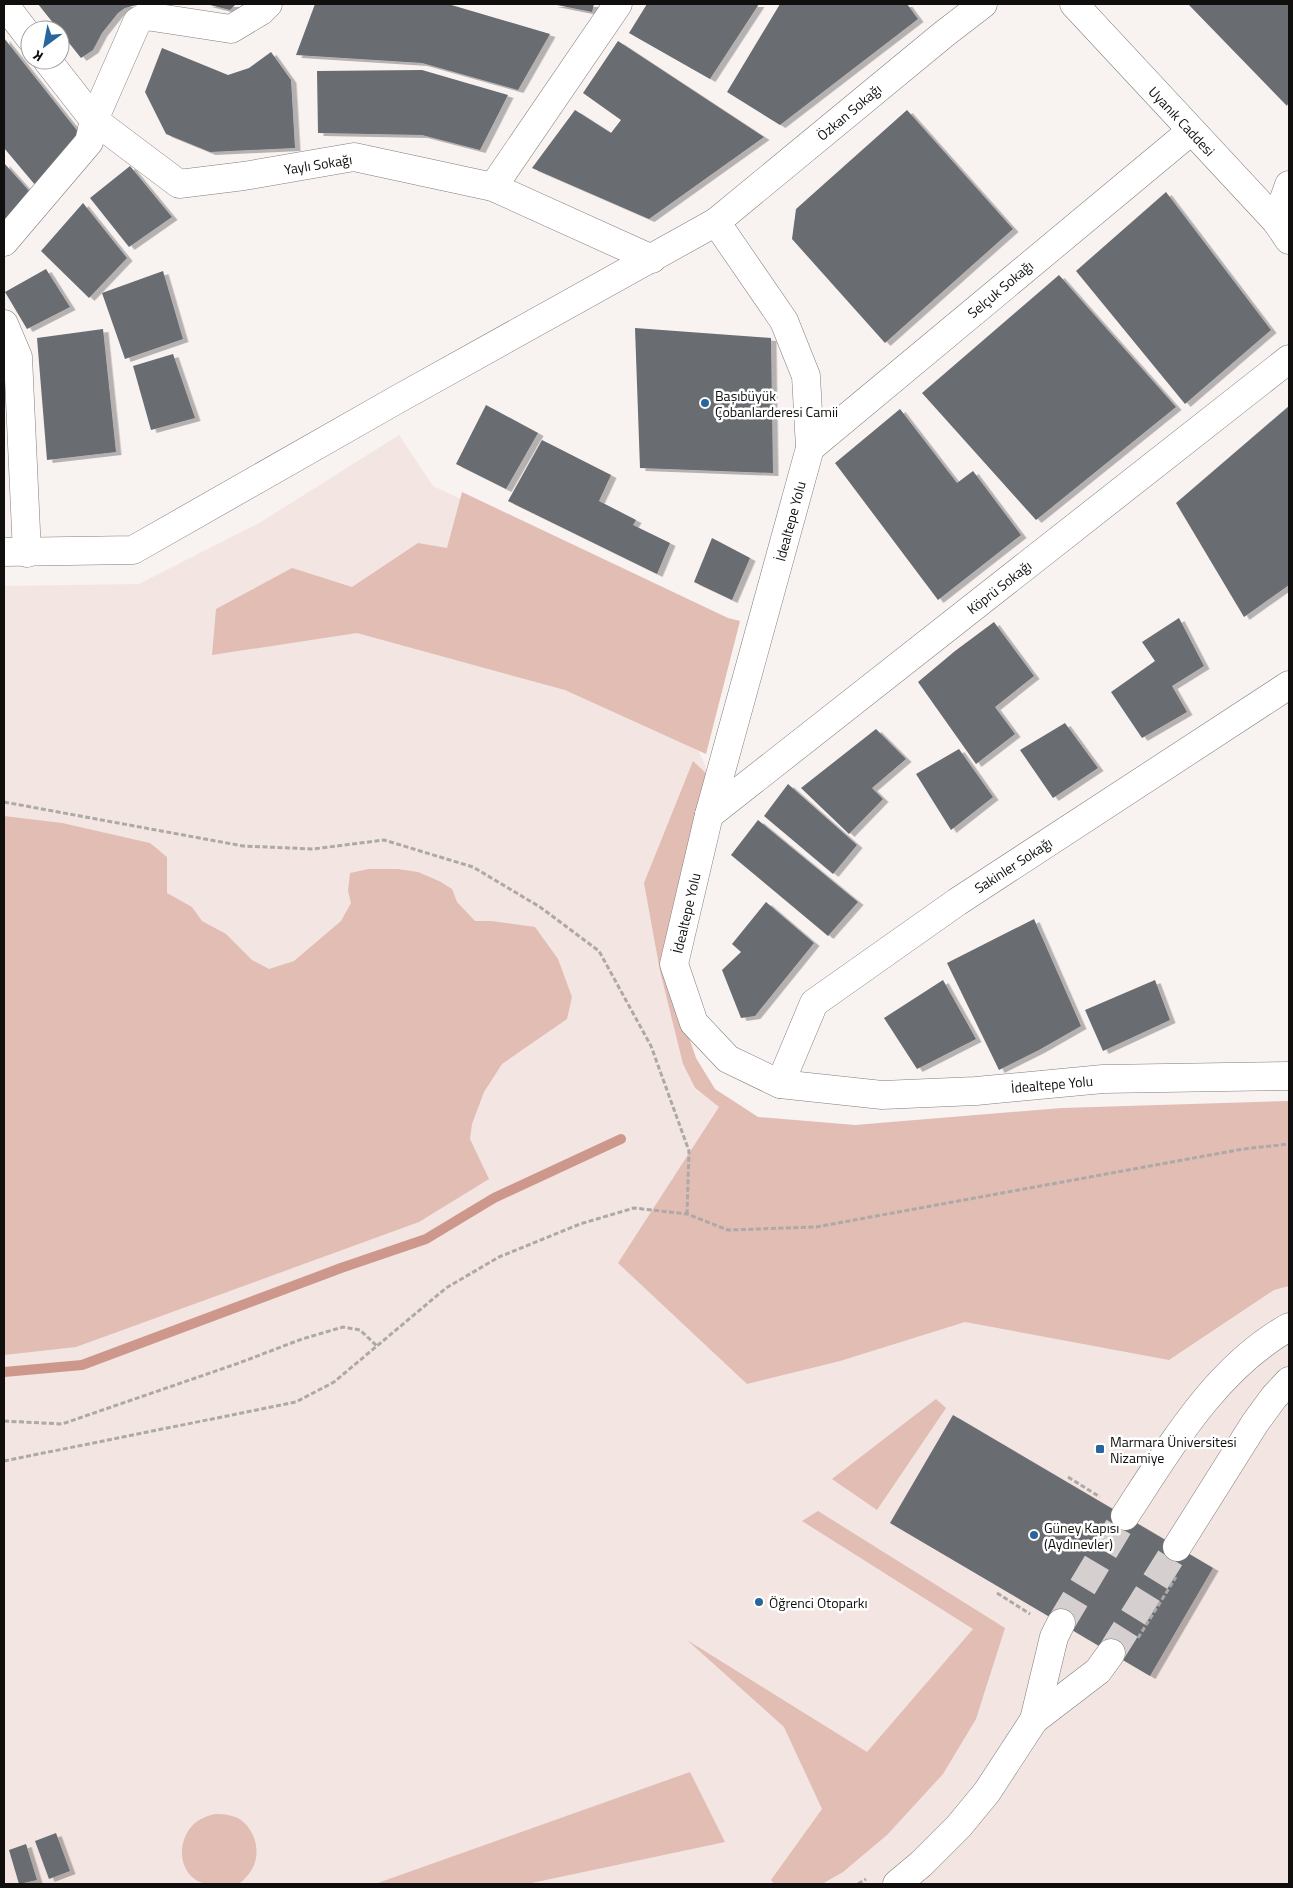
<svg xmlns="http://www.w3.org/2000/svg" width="1293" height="1888" font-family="'Titillium Web',sans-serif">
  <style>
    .built { fill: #f3e5e2 }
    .green { fill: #e1bdb4 }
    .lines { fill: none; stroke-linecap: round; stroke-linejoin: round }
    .stream { stroke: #cd988b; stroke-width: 10 }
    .building { fill: #696c70; filter: url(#shadow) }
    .minor-tunnel { stroke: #d5d0cf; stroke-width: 28; stroke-dasharray: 28 14; stroke-linecap: butt }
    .minor-casing { stroke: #827d7c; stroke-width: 29 }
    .major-casing { stroke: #827d7c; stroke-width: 29 }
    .path { stroke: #ada9a8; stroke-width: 3; stroke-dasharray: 5 2.5; stroke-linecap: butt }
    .minor { stroke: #fff; stroke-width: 28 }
    .major { stroke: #fff; stroke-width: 28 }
    .poi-dot { fill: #27659c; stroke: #fff; stroke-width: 2 }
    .labels { text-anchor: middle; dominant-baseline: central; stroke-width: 5; stroke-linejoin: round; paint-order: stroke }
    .street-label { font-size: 14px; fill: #100f0e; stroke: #fff }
    .poi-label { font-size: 14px; fill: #100f0e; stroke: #fff; text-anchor: start }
  </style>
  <defs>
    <filter id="shadow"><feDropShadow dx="5.5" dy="3" stdDeviation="0" flood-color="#0004"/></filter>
  </defs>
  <rect width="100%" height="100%" fill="#f8f2f1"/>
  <path class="built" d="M399,435L433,486L737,627L696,745L710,777L655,940L660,971L683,1064L695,1089L719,1106L761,1127L834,1134L1289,1113V1884H4V586L139,584L261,522Z"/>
  <g class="green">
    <path d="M462,492L728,618L740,621L706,754L565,690L357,633L212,655L216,609L292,568L352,587L418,543L447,548Z"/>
    <path d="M693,761L710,777L674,993L696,1058L715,1089L758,1117L855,1125L1062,1108L1289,1101V1286L1274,1290L1169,1360L965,1322L840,1361L747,1384L618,1263L719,1107L695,1088L683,1064L660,971L644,883Z"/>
    <path d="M4,816L62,823L150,843L167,857V893L192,907L202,921L226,934L252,960L269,969L294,961L341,921L351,903L348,891L350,873L369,869H398L418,872L439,881L452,889L457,902L475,921H491L535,927L558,959L572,997L567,1019L502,1064L484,1092L472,1124L470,1139L489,1179L419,1222L76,1347L4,1355Z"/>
    <path d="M936,1399L946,1408L877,1510L832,1479Z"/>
    <path d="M818,1511L1005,1628L976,1719L943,1774L887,1835L843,1872L822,1884H774L771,1880L822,1809L784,1727L687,1640L867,1752L973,1629L802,1521Z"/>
    <path d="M690,1772L725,1842L527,1884H375Z"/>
    <path d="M215,1814C224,1814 234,1815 241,1820C258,1833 262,1859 248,1875C245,1878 242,1883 237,1884C231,1886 223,1884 218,1884C205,1884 199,1884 190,1875C178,1861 180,1839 192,1826C198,1819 207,1816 215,1814Z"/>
  </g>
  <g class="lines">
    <path class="stream" d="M4,1372L82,1365L341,1268L426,1239L494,1198L621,1139"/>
  </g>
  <g class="building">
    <path d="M38,4H140L125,8L118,13L102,33L93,50L81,58Z"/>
    <path d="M206,4H236L230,10Z"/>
    <path d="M315,4H448L550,34L518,90L422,63L296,55Z"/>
    <path d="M552,4H594L592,12Z"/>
    <path d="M647,4H759L710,79L629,33Z"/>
    <path d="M780,4H907L918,19L780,125L727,92Z"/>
    <path d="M1188,4H1289V101L1287,106Z"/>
    <path d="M4,38L79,133L36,186L4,148Z"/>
    <path d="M618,41L764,137L649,219L532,168L575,110L611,133L621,120L583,93Z"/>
    <path d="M162,48L228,75L249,68L271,52L291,80L295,148L210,152L166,134L145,92Z"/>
    <path d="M422,70L508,95L480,150L422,135L318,133L317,71Z"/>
    <path d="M907,110L1013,229L885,343L792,239L796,209Z"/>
    <path d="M4,163L31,193L4,222Z"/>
    <path d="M130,166L172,217L129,247L90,198Z"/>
    <path d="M1166,192L1271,330L1185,404L1076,271Z"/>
    <path d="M83,203L127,258L89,298L41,251Z"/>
    <path d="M46,269L70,307L27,329L5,292Z"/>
    <path d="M163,271L183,339L125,359L102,293Z"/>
    <path d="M1059,275L1176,407L1036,520L922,393Z"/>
    <path d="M635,328L771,338L773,473L640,468Z"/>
    <path d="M103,329L116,452L47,460L37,338Z"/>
    <path d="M173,354L195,418L151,430L133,366Z"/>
    <path d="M486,405L538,433L506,489L456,464Z"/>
    <path d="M1289,406V585L1244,617L1176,503Z"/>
    <path d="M900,409L957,483L973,471L1021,535L938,600L835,463Z"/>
    <path d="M542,440L611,475L599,501L636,520L633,525L670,543L657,574L508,501Z"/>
    <path d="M712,538L750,558L732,600L694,582Z"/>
    <path d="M1179,618L1204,666L1172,686L1187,712L1142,738L1111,692L1155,661L1142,642Z"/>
    <path d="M994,622L1034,676L995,707L1015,734L976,764L918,682L955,651Z"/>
    <path d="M1065,723L1098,768L1053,798L1020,750Z"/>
    <path d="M876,729L906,759L872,788L883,799L849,834L801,788Z"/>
    <path d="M959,749L993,797L951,830L916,774Z"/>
    <path d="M788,784L857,845L833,874L764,816Z"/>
    <path d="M758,820L858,902L828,936L731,855Z"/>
    <path d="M766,902L814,943L755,1016L741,1018L722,970L741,952L732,944Z"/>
    <path d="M1034,919L1081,1026L1039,1050L999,1070L947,963Z"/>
    <path d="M943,980L976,1039L917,1069L884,1018Z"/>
    <path d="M1155,980L1170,1020L1103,1051L1085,1010Z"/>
    <path d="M953,1415L1213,1568L1150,1676L890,1523Z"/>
    <path d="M56,1833L70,1871L49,1879L35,1841Z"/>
    <path d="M26,1844L37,1880L19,1884L9,1850Z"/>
  </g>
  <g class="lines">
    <g class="minor-tunnel">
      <path d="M1061,1623L1125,1516"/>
      <path d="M1111,1653L1177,1547"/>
    </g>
    <defs>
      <g id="minor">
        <path d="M4,4L30,38"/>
        <path d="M1074,4L1276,221L1289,240"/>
        <path d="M47,60L94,120L179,184L244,176L354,157L493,187L652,259"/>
        <path d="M493,187L618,4"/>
        <path d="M1276,221L1289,185"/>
        <path d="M716,222L944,34L983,4"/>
        <path d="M4,242L89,142L94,120L137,22L146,16L231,29L261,11L268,4"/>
        <path d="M4,324L18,357L27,553"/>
        <path d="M810,448L1191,131"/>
        <path d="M709,815L1289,359"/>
        <path d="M780,1084L814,1003L957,902L1289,685"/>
        <path d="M1125,1516C1171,1446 1215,1369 1289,1327"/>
        <path d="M1177,1547L1255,1423L1274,1397L1289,1381"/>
        <path d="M1034,1720L1054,1637L1061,1623"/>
        <path d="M897,1884L921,1864L959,1826L987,1792L1034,1720L1098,1671L1111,1653"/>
      </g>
      <path id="major" d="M4,552L133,550L398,399L716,222L784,321L806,376L810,448L709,815L674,964L694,1023L728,1059L780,1084L882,1095L976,1091L1103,1079L1289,1076"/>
    </defs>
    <use href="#minor" class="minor-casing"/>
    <use href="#major" class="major-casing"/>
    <g class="path">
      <path d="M4,802L243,846L313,849L384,840L473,867L540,907L599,951L651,1046L689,1151L687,1214"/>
      <path d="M4,1421L62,1424L239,1363L302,1339L343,1327L360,1330L377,1346"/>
      <path d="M4,1461L296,1402L334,1382L446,1288L499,1257L580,1224L634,1208L687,1214L728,1230L816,1227L1243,1149L1289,1144"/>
      <path d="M1068,1477L1100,1497"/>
      <path d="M997,1593L1030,1614"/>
      <path d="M1138,1638L1176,1577"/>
      <path d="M858,1884L866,1879"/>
    </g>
    <use href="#minor" class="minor"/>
    <use href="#major" class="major"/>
  </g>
  <g class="poi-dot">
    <circle cx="705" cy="403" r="5"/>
    <rect x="1095" y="1444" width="10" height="10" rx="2.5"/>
    <circle cx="1034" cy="1535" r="5"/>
    <circle cx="759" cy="1602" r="5"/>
  </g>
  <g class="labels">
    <g class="street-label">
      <text transform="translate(849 112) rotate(-40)">Özkan Sokağı</text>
      <text transform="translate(1182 121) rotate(47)">Uyanık Caddesi</text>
      <text transform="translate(318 164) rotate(-9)">Yaylı Sokağı</text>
      <text transform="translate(1000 289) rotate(-40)">Selçuk Sokağı</text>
      <text transform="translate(790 521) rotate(-75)">İdealtepe Yolu</text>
      <text transform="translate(999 587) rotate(-38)">Köprü Sokağı</text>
      <text transform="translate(1013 865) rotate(-33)">Sakinler Sokağı</text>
      <text transform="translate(686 913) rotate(-77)">İdealtepe Yolu</text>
      <text transform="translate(1052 1084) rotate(-5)">İdealtepe Yolu</text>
    </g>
    <g class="poi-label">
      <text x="715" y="395">Başıbüyük<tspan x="715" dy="16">Çobanlarderesi Camii</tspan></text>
      <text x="1110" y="1441">Marmara Üniversitesi<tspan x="1110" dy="16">Nizamiye</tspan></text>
      <text x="1044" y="1527">Güney Kapısı<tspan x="1044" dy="16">(Aydınevler)</tspan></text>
      <text x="769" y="1602">Öğrenci Otoparkı</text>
    </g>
  </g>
  <rect width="1293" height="1888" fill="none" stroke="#100f0e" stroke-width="10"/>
  <g transform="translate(45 45) rotate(212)"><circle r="24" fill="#ffffff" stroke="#9f9f9f"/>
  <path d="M0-4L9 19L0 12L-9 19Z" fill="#27659c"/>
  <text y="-8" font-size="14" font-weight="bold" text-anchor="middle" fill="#100f0e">K</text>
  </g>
</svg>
